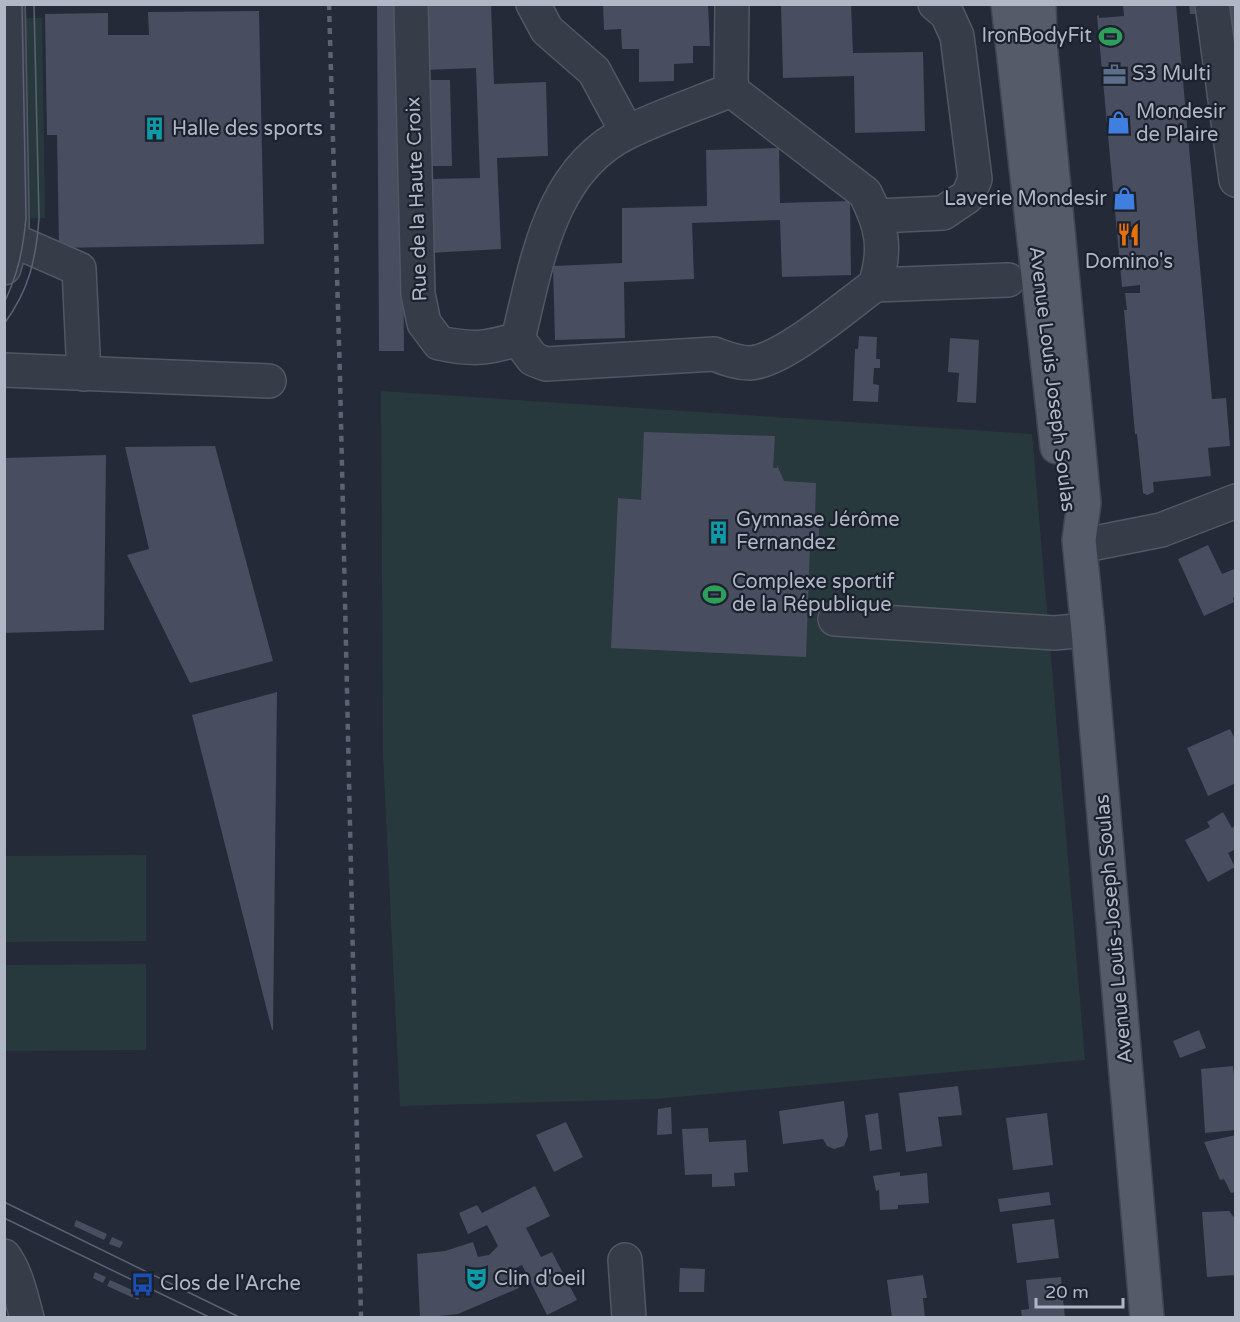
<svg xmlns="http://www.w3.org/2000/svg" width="1240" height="1322" font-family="'Varela Round',sans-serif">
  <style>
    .green { fill: #28393d }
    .building { fill: #484d5f }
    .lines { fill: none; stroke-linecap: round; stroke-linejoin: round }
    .minor-casing { stroke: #525764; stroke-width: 36 }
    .major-casing { stroke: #404552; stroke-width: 36 }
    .minor { stroke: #373c49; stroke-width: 33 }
    .major { stroke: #555b69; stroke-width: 33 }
    .tram { stroke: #5b6272; stroke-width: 1.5 }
    .rail { stroke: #5b6272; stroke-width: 4.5; stroke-dasharray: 6 6; stroke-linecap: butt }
    .labels { text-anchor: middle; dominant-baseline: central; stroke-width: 4.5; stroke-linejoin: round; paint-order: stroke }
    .poi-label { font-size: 20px; fill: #b2b7c5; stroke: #1c212e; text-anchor: start }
    .street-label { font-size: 20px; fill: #b2b7c5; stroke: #1c212e }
  </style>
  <rect width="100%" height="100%" fill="#242a38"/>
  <g class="green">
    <path d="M17,18H42L45,218L20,219Z"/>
    <path d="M381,391L1032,434L1085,1060L655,1099L400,1106L383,755Z"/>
    <path d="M146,855V941L5,942V856Z"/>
    <path d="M146,964V1050L5,1051V965Z"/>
  </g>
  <g class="building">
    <path d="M377,4H401L404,351H379Z"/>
    <path d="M421,4H491L494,84L546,82L548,156L497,158L501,249L429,253L427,179L480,178L476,68L424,70Z"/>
    <path d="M603,4H708L710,46H693V63L674,64V81L639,82V49H622L621,29L604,30Z"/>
    <path d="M851,4L853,53L923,52L925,131L855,133L854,76L783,78L781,5Z"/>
    <path d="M1123,4H1176L1212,399L1226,398L1230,446L1208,448L1211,476L1153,482L1154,492L1147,495L1143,493L1137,434H1135L1124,310H1127L1125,293H1140V285L1122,287L1097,16L1099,15V18L1124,16Z"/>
    <path d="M1189,4H1195L1196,14H1190Z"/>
    <path d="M1221,4H1236V35L1226,36Z"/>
    <path d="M259,11L264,244L59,248L57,135H47L45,14L108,13V35H149L148,12Z"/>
    <path d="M427,80H450L452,166H430Z"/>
    <path d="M779,148L780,203L850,201L851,275L782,277L780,220L692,223L694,279L624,282L625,338L555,340L553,266L622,263V208L707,206L706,150Z"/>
    <path d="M859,336L877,337L876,359H880V368H874L873,384L879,385L878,402L853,401L855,349H858Z"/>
    <path d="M950,338L979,340L976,403L957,402L959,373L948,372Z"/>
    <path d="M644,432L775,436L773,468H777V465L784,481L816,483L815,518H819V547L810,546L806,657L611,648L618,498L641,500Z"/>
    <path d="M215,446L273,661L190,683L127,555L149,549L125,447Z"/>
    <path d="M106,455L104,630L4,633V458Z"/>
    <path d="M1208,545L1222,574L1234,569L1236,574V597L1233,598L1234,602L1204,616L1178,559Z"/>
    <path d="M277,692L273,1030H272L192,715Z"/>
    <path d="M1230,729L1236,741V783L1208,796L1187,748Z"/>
    <path d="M1223,812L1232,828L1236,825V849L1228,853L1235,867L1208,882L1185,840L1210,827L1207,822Z"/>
    <path d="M1199,1030L1206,1048L1180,1058L1173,1041Z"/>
    <path d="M1233,1066L1236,1096V1130L1205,1133L1201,1069Z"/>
    <path d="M958,1086L962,1115L938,1117L942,1146L906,1152L899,1093Z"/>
    <path d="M844,1101L848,1136L844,1146L834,1149L827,1146L823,1139L783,1144L779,1111Z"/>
    <path d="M671,1107L672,1134L657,1135L658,1109Z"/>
    <path d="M878,1113L882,1149L870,1151L865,1115Z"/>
    <path d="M1047,1113L1053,1165L1013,1170L1006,1118Z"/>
    <path d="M566,1122L583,1157L554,1172L536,1135Z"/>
    <path d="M708,1128L709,1142L746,1140L748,1172L734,1173L735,1186L712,1187V1174L685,1175L682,1129Z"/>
    <path d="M1236,1135V1192L1231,1193L1224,1179L1220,1180L1204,1142Z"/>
    <path d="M900,1172V1176L927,1173L929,1203L898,1205V1209L880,1210L879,1190L876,1191L873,1176Z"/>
    <path d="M535,1186L550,1216L526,1228L541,1257L552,1252L577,1300L547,1315L522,1265L510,1271L519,1288L458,1314L420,1318L417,1254L445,1251L473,1242L478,1257L489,1255L498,1246L487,1225L468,1234L459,1213L477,1205L482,1213Z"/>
    <path d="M1049,1192L1051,1205L1000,1212L998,1199Z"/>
    <path d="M1229,1211L1236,1220V1275L1207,1277L1202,1212Z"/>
    <path d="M1054,1219L1059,1258L1017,1263L1012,1224Z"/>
    <path d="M76,1220L107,1234L104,1240L74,1226Z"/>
    <path d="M112,1237L123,1242L120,1248L109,1244Z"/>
    <path d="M680,1268L705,1269L704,1292H679Z"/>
    <path d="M95,1272L106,1277L103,1283L93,1278Z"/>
    <path d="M923,1275L927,1298H923L925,1318H892L887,1280Z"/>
    <path d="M1061,1277L1065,1318H1022L1021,1310L1029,1309L1026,1280Z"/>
    <path d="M110,1280L141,1294L138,1300L107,1286Z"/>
  </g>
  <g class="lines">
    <defs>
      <g id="minor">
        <path d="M411,4L418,294L424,323L439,343C472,350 485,349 518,339"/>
        <path d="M533,4L547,30L594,71L627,132"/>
        <path d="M1212,4L1236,180"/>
        <path d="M731,90L865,193C882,226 887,249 875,285C846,306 783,361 750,363C737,363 725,358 714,354L546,364L533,359L518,339C537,263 549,170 628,132C661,116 697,104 731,90Z"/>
        <path d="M731,90L732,4"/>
        <path d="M877,216L943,213L968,196L975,179L957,36L947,14L935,4"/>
        <path d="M11,242L24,245L79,269L84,374"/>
        <path d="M4,268L11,242L12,223L8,4"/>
        <path d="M875,285L1008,280"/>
        <path d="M4,370L269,381"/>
        <path d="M1080,546L1161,530L1236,501"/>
        <path d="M835,619L1054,633L1088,630"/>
        <path d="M4,1256C17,1274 21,1297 27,1318"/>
        <path d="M625,1260L629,1318"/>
      </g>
      <g id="major">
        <path d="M1008,4L1057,447"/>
        <path d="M1039,4L1040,42L1084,503L1079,540L1088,630L1147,1318"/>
      </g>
    </defs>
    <use href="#minor" class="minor-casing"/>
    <use href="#major" class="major-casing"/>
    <use href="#minor" class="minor"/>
    <use href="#major" class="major"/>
    <g class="tram">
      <path d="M4,303C18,274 23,250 26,218L22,4"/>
      <path d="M4,324C29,290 36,260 39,218L34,4"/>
      <path d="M4,1202L241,1318"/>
      <path d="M4,1218L211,1318"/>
    </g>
    <path class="rail" d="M329,4L340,377L361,1318"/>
  </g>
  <defs>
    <symbol id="stadium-bare" viewBox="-9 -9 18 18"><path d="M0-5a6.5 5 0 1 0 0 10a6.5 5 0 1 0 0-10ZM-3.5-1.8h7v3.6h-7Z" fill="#2e9e5b" stroke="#1c212e" stroke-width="2.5" paint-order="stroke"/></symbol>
    <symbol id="office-bare" viewBox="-9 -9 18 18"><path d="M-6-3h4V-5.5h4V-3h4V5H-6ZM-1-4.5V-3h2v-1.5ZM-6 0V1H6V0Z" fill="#5c6f8a" stroke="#1c212e" stroke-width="2.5" paint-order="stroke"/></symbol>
    <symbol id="shop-bare" viewBox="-9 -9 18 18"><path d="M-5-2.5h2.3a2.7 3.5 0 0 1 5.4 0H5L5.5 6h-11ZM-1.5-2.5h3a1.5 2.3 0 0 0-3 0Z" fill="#3f7fe0" stroke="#1c212e" stroke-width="2.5" paint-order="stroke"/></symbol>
    <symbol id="building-bare" viewBox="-9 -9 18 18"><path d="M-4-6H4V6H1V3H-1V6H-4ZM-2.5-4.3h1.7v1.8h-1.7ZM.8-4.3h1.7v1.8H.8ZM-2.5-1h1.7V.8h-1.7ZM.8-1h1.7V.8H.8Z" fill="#0f9aa8" stroke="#1c212e" stroke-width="2.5" paint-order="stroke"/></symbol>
    <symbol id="restaurant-bare" viewBox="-9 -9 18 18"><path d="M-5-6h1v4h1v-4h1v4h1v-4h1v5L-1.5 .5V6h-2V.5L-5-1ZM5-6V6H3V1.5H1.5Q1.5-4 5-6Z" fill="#e8710a" stroke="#1c212e" stroke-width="2.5" paint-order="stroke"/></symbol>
    <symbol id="theatre-bare" viewBox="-9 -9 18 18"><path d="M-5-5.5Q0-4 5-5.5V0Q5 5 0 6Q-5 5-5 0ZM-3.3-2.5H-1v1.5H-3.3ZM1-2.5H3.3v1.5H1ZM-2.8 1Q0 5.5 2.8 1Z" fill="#0f9aa8" stroke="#1c212e" stroke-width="2.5" paint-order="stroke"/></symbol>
    <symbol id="bus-bare" viewBox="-9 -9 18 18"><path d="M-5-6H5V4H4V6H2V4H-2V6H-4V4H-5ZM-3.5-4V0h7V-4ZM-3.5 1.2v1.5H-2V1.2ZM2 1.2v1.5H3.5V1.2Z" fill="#1a4fb4" stroke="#1c212e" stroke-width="2.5" paint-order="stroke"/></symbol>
  </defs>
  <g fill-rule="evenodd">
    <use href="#stadium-bare" x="1094" y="20" width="33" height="33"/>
    <use href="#office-bare" x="1098" y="58" width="33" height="33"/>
    <use href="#shop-bare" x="1102" y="106" width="33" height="33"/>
    <use href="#building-bare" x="138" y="112" width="33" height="33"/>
    <use href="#shop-bare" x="1108" y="182" width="33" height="33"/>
    <use href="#restaurant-bare" x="1112" y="218" width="33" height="33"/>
    <use href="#building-bare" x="702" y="516" width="33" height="33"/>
    <use href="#stadium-bare" x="698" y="578" width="33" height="33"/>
    <use href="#theatre-bare" x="460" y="1262" width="33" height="33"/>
    <use href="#bus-bare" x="126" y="1268" width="33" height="33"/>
  </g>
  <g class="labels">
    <g class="poi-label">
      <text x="1092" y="36" text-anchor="end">IronBodyFit</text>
      <text x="1132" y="74">S3 Multi</text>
      <text x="1136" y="112">Mondesir<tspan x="1136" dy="23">de Plaire</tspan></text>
      <text x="172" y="129">Halle des sports</text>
      <text x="1107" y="199" text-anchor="end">Laverie Mondesir</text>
      <text x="1129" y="262" text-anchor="middle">Domino's</text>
      <text x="736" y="520">Gymnase Jérôme<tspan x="736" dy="23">Fernandez</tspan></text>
      <text x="732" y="582">Complexe sportif<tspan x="732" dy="23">de la République</tspan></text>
      <text x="494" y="1279">Clin d'oeil</text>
      <text x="160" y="1284">Clos de l'Arche</text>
    </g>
    <g class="street-label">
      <text transform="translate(417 199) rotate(-92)">Rue de la Haute Croix</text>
      <text transform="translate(1052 379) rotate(83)">Avenue Louis Joseph Soulas</text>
      <text transform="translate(1114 929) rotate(-95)">Avenue Louis-Joseph Soulas</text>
    </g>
  </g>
  <rect width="1240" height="1322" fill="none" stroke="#b2b7c5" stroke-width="12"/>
  <path d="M1036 1298v9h87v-9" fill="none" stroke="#b2b7c5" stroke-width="3"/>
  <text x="1045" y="1298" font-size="18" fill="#b2b7c5" stroke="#1c212e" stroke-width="4.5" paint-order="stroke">20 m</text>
</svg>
